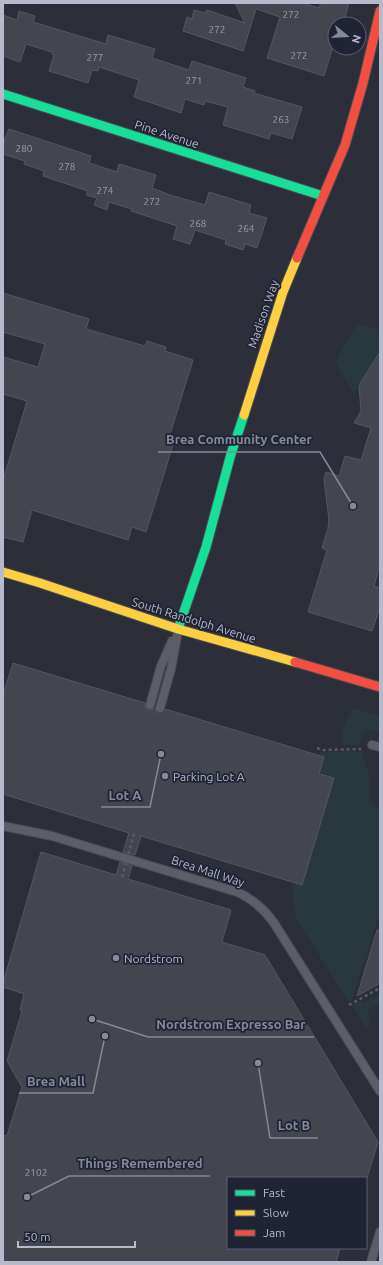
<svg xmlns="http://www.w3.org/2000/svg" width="383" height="1265" font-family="Ubuntu,sans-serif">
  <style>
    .green { fill: #29373f }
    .building { fill: #43464f; stroke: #545661 }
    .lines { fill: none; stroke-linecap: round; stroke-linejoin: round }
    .lane-casing { stroke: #484a52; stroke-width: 10 }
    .fast-casing { stroke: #484a52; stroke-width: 11 }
    .slow-casing { stroke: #484a52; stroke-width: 11 }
    .jam-casing { stroke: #484a52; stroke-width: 11 }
    .path { stroke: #595c64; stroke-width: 2.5; stroke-dasharray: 3 3; stroke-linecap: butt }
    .lane { stroke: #5c5e67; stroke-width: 8 }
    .fast { stroke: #16e098; stroke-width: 9 }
    .slow { stroke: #ffcf43; stroke-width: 9 }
    .jam { stroke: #f24e42; stroke-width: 9 }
    .path-bridge { stroke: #595c64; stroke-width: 2.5; stroke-dasharray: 3 3; stroke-linecap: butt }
    .poi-dot { fill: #868997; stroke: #1f2334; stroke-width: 1.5 }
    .labels { text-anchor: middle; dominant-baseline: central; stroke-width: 3.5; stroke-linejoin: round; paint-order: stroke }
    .number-label { font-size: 10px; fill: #999dab }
    .street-label { font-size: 12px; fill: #b6baca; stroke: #1f2334 }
    .poi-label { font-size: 12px; fill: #b6baca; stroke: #1f2334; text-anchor: start }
    .leader { fill: none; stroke: #868997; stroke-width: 1.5 }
    .callout-dot { fill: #868997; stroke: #1f2334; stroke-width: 1.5 }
    .callout-label { font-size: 13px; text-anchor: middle; font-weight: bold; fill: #868997; stroke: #1f2334; stroke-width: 3.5; stroke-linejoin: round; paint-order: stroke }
  </style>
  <rect width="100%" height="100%" fill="#2c2e39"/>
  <g class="green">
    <path d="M357,324L380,330V364L373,363L354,394L335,362Z"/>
    <path d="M353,708L380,716V732C367,727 360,731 361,745H342C342,729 344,722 353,708Z"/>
    <path d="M362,751L369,775V800L370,802L380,810V913L352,999L349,1002L296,919L293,900V882L333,778L319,774L324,757L319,756L320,752Z"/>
    <path d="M380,994V1004L371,1007L367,1011L371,1020L369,1025L366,1028L352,1005L361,1000L363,1003Z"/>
  </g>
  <g class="building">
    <path d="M235,3H302L319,8L321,3H349L343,24H335V40L324,76L267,58L280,17L256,9L243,51L183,31L187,17L192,19L194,10L205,13V12H206L207,10L245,23Z"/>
    <path d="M19,11L35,16L33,22L106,44L108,35L155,49L152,58L189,70L192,61L246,78L243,87L255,91L254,93L302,107L292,139L271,133L269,139L223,125L228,107L205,101L204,105L185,99L181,113L134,97L139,80L99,67L98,71L92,70L88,83L49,71L54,55L52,54V52L26,44L20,62L3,56V15L17,20Z"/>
    <path d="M9,129L91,156L89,163L117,172L119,164L156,175L152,188L170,195L205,205L209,192L251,205L249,213L267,218L257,248L245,244L243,250L225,244L226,240L195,230L190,244L173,239L177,226L131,211L132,209L109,202L107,210L94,205L97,198L86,195L88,191L43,176L44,171L24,164L25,161L3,154L4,141Z"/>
    <path d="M3,293L89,319L86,329L145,346L147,341L166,347L165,351L193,360L167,444L173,445L146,532L132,527L128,540L32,510L23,542L3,537V480L27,401L3,394V357L38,367L45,344L3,332Z"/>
    <path d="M380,352V564L374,586L380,588V607L372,631L308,612L327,550L322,548L328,528L329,520L324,480L326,472L339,476L345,456L361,460L371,428L354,423L359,415L361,410L359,387L361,382Z"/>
    <path d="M13,663L145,703V707L148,710H152L155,708L156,712L161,713L165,709L324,757L319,774L334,778L302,885L141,836L135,855L123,852L129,833L3,794V695Z"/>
    <path d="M41,852L116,875L120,862L132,866L128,879L231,910L222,942L265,955L378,1142L367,1178H228V1248H340L336,1262H3V1135L7,1136L22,1087L7,1061L22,1011L20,1010L24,994L3,987V983Z"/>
    <path d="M377,930H380V983L357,996Z"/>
  </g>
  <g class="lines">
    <defs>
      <g id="lane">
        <path d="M150,705L161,666L172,641"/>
        <path d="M160,708L171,669L178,631"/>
        <path d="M372,745L380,747"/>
        <path d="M3,826L52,836L237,892C253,899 264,909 274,923L380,1091"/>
        <path d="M371,1262L380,1232"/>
      </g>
      <g id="fast">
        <path d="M3,94L323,196"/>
        <path d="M178,629L206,547L231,454L244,415"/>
      </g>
      <g id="slow">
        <path d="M244,415L283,292L297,258"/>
        <path d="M3,572L40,583L178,629L295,662"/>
      </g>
      <g id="jam">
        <path d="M297,258L345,145L363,83L380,11"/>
        <path d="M295,662L380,687"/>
      </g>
    </defs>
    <use href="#lane" class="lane-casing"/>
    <use href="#fast" class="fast-casing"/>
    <use href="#slow" class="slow-casing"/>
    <use href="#jam" class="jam-casing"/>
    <g class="path">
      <path d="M317,748L323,750L361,749"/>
      <path d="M349,1005L380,988"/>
    </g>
    <use href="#lane" class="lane"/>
    <use href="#fast" class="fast"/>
    <use href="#slow" class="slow"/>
    <use href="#jam" class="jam"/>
    <path class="path-bridge" d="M122,877L134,834"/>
  </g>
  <g class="poi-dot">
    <circle cx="165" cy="776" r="4"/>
    <circle cx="116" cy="958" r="4"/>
  </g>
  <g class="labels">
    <g class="number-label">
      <text x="291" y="14">272</text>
      <text x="217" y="29">272</text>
      <text x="299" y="55">272</text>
      <text x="95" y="57">277</text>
      <text x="194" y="80">271</text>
      <text x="281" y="119">263</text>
      <text x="24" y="148">280</text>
      <text x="67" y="166">278</text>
      <text x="105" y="190">274</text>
      <text x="152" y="201">272</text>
      <text x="198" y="223">268</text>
      <text x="246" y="228">264</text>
      <text x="36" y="1172">2102</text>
    </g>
    <g class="street-label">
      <text transform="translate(167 134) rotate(18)">Pine Avenue</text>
      <text transform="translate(263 314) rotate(-71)">Madison Way</text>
      <text transform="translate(194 620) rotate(17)">South Randolph Avenue</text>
      <text transform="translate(208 871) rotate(18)">Brea Mall Way</text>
    </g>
    <g class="poi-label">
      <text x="173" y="776">Parking Lot A</text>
      <text x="124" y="958">Nordstrom</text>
    </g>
  </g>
  <path class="leader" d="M353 506L320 452H158M161 754L150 807H101M92 1019L148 1037H314M105 1036L93 1093H19M258 1063L270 1138H318M27 1197L69 1176H210"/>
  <g class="callout-dot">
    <circle cx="353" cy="506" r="4"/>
    <circle cx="161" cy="754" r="4"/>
    <circle cx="92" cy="1019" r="4"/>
    <circle cx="105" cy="1036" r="4"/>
    <circle cx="258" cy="1063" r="4"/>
    <circle cx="27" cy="1197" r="4"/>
  </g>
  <g class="callout-label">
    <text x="239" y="444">Brea Community Center</text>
    <text x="125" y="800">Lot A</text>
    <text x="231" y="1029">Nordstrom Expresso Bar</text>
    <text x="56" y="1086">Brea Mall</text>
    <text x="294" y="1130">Lot B</text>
    <text x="140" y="1168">Things Remembered</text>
  </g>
  <rect width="383" height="1265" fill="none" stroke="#b6baca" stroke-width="8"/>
  <rect x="227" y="1177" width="140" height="72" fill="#1f2334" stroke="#5b5f70"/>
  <rect x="235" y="1190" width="20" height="6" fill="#16e098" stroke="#5b5f70"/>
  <text x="263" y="1197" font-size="12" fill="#b6baca">Fast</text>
  <rect x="235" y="1210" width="20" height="6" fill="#ffcf43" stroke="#5b5f70"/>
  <text x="263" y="1217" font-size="12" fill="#b6baca">Slow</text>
  <rect x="235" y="1230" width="20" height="6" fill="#f24e42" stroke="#5b5f70"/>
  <text x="263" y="1237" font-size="12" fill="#b6baca">Jam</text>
  <g transform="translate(347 36) rotate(108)"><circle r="19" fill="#1f2334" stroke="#5b5f70"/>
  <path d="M0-3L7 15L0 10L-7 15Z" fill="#868997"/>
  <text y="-6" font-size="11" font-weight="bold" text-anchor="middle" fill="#b6baca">N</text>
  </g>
  <path d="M18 1241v6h117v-6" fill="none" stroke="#b6baca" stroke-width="2"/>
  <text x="24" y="1241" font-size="12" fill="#b6baca" stroke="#1f2334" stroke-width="3" paint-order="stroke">50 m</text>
</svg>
